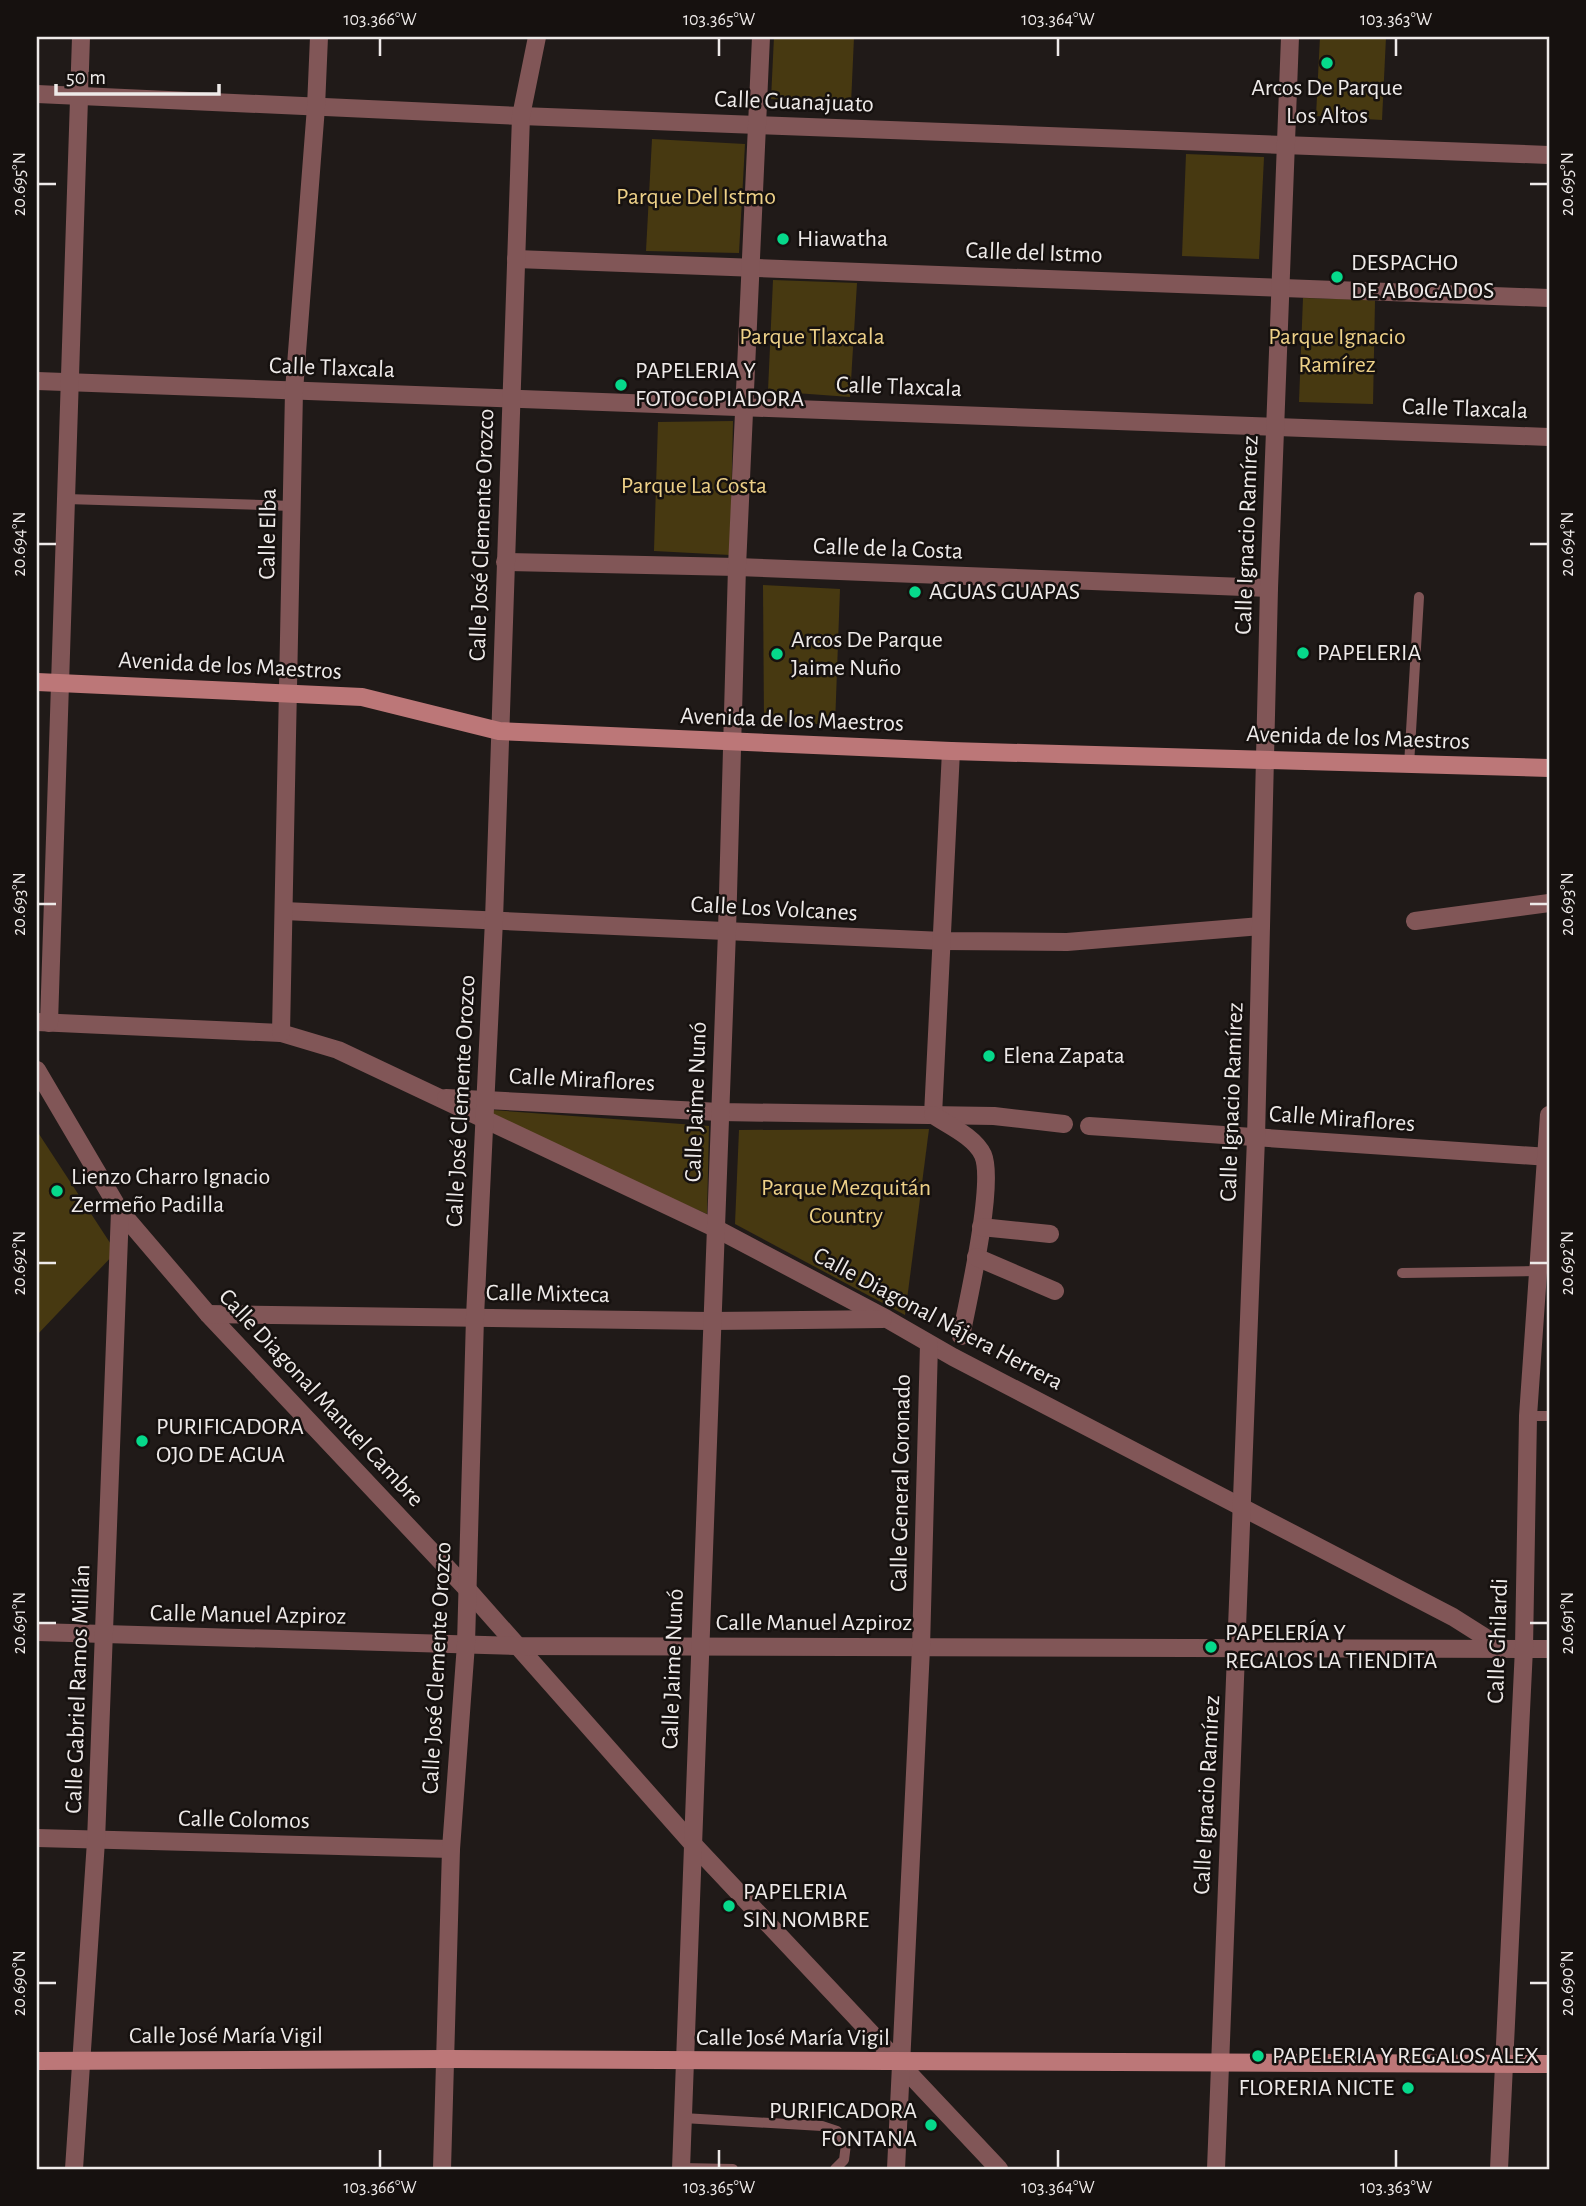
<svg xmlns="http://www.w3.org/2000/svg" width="1586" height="2206" font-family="'Alegreya Sans',sans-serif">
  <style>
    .green { fill: #473911 }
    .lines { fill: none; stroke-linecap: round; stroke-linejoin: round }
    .lane { stroke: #815657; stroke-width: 10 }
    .street { stroke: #815657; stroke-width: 18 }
    .secondary { stroke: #bc7778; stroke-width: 18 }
    .ticks { fill: none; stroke: #eeeae9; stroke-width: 2.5 }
    .poi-dot { fill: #06d98b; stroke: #16110f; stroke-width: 2.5 }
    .labels { text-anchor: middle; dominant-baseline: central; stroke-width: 5; stroke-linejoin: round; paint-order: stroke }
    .poi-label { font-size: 24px; fill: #eeeae9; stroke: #16110f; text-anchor: start }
    .street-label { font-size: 24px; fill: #eeeae9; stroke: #16110f }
    .park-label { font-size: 24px; fill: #eed188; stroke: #16110f }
    .neatline { fill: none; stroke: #eeeae9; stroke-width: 2.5 }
    .ticks-label { font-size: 18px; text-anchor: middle; fill: #eeeae9 }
  </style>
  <rect width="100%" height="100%" fill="#201a18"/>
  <g class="green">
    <path d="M774,37H854L851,104L771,99Z"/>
    <path d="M1320,37H1386L1382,120L1316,116Z"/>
    <path d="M652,139L745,144L739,253L646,251Z"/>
    <path d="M1186,154L1264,157L1259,259L1182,256Z"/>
    <path d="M773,280L857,283L850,397L768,391Z"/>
    <path d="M1303,298L1375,300L1373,404L1299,402Z"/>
    <path d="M733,421L730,555L654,551L658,422Z"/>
    <path d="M763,585L840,589L835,725L764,721Z"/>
    <path d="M492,1110L709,1126L707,1214L492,1119Z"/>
    <path d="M929,1129L905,1315L735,1224L739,1130Z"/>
    <path d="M37,1131L116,1252L37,1335Z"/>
  </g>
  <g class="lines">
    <g class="lane">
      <path d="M66,499L293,506"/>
      <path d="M1409,765L1419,597"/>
      <path d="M1402,1273L1537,1271"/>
      <path d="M1528,1416H1549"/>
      <path d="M683,2118L822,2126L837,2131L846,2144L844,2160L835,2169"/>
      <path d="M681,2168L733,2169"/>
    </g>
    <g class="street">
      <path d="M37,94L521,116L1549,155"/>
      <path d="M516,259L1549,298"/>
      <path d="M37,381L1549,437"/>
      <path d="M505,562L737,567L1269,588"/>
      <path d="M284,911L943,941L1067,942L1261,926"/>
      <path d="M1415,921L1549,903"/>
      <path d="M37,1022L281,1033L338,1050L715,1228L887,1319L953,1357L1453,1617L1502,1648"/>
      <path d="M49,1023L81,37"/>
      <path d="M281,1033L294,391L316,107L319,37"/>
      <path d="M37,1070L120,1211L208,1314L468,1590L691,1842L999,2169"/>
      <path d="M446,1098L720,1112L994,1116L1064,1124"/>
      <path d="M933,1115L951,751"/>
      <path d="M933,1115C948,1125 975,1137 983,1155C995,1183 968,1301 961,1336"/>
      <path d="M1089,1126L1549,1157"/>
      <path d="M981,1227L1050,1234"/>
      <path d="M976,1257L1055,1291"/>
      <path d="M208,1314L710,1321L883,1319"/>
      <path d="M37,1632L515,1646L1549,1649"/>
      <path d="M37,1838L451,1849"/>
      <path d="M74,2169L96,1841L120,1211"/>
      <path d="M442,2169L451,1849L466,1644L475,1317L494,920L521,116L537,37"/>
      <path d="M681,2169L727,931L737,567L761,37"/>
      <path d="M896,2169L921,1648L929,1344"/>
      <path d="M1216,2169L1256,1138L1269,588L1290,37"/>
      <path d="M1499,2169L1524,1648L1528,1416L1549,1115"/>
    </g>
    <g class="secondary">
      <path d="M37,682L362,697L499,731L951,751L1549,768"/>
      <path d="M37,2061L446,2059L1549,2064"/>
    </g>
  </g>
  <path class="ticks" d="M380,38V56M719,38V56M1058,38V56M1396,38V56M38,184H56M1530,184H1548M38,544H56M1530,544H1548M38,904H56M1530,904H1548M38,1263H56M1530,1263H1548M38,1623H56M1530,1623H1548M38,1983H56M1530,1983H1548M380,2150V2168M719,2150V2168M1058,2150V2168M1396,2150V2168"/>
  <g class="poi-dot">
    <circle cx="1327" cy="63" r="7"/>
    <circle cx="783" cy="239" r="7"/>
    <circle cx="1337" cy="277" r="7"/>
    <circle cx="621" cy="385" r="7"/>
    <circle cx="915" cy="592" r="7"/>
    <circle cx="1303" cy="653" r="7"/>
    <circle cx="777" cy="654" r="7"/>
    <circle cx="989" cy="1056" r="7"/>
    <circle cx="57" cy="1191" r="7"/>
    <circle cx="142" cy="1441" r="7"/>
    <circle cx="1211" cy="1647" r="7"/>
    <circle cx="729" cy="1906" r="7"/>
    <circle cx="1258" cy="2056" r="7"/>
    <circle cx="1408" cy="2088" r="7"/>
    <circle cx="931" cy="2125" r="7"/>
  </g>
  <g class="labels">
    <g class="poi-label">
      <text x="1327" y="88" text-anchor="middle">Arcos De Parque<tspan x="1327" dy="28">Los Altos</tspan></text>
      <text x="797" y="239">Hiawatha</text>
      <text x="1351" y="263">DESPACHO<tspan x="1351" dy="28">DE ABOGADOS</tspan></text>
      <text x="635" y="371">PAPELERIA Y<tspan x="635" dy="28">FOTOCOPIADORA</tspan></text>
      <text x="929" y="592">AGUAS GUAPAS</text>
      <text x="791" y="640">Arcos De Parque<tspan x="791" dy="28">Jaime Nuño</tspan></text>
      <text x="1317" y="653">PAPELERIA</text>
      <text x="1003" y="1056">Elena Zapata</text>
      <text x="71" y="1177">Lienzo Charro Ignacio<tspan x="71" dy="28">Zermeño Padilla</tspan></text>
      <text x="156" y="1427">PURIFICADORA<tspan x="156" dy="28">OJO DE AGUA</tspan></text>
      <text x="1225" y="1633">PAPELERÍA Y<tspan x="1225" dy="28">REGALOS LA TIENDITA</tspan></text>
      <text x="743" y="1892">PAPELERIA<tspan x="743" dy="28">SIN NOMBRE</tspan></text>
      <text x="1272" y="2056">PAPELERIA Y REGALOS ALEX</text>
      <text x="1394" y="2088" text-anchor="end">FLORERIA NICTE</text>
      <text x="917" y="2111" text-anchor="end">PURIFICADORA<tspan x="917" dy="28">FONTANA</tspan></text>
    </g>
    <g class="street-label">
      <text transform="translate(794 102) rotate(2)">Calle Guanajuato</text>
      <text transform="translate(1034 253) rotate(2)">Calle del Istmo</text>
      <text transform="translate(332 368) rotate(2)">Calle Tlaxcala</text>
      <text transform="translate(899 387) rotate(2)">Calle Tlaxcala</text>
      <text transform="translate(1465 409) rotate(2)">Calle Tlaxcala</text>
      <text transform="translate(268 534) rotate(-89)">Calle Elba</text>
      <text transform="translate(482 535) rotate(-88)">Calle José Clemente Orozco</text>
      <text transform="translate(1247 535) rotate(-88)">Calle Ignacio Ramírez</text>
      <text transform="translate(888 549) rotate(2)">Calle de la Costa</text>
      <text transform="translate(230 666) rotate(3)">Avenida de los Maestros</text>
      <text transform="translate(792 720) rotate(2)">Avenida de los Maestros</text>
      <text transform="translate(1358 738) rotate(2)">Avenida de los Maestros</text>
      <text transform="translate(774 909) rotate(3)">Calle Los Volcanes</text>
      <text transform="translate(582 1080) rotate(3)">Calle Miraflores</text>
      <text transform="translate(461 1101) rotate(-87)">Calle José Clemente Orozco</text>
      <text transform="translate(696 1102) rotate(-88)">Calle Jaime Nunó</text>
      <text transform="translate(1232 1102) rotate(-88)">Calle Ignacio Ramírez</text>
      <text transform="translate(1342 1119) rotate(4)">Calle Miraflores</text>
      <text transform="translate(548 1294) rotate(1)">Calle Mixteca</text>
      <text transform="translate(938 1319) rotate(28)">Calle Diagonal Nájera Herrera</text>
      <text transform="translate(321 1398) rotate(47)">Calle Diagonal Manuel Cambre</text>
      <text transform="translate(901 1483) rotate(-89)">Calle General Coronado</text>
      <text transform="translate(248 1615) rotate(1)">Calle Manuel Azpiroz</text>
      <text x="814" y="1623">Calle Manuel Azpiroz</text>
      <text transform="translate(1498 1641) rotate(-88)">Calle Ghilardi</text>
      <text transform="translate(437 1668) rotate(-87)">Calle José Clemente Orozco</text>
      <text transform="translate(673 1669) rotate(-88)">Calle Jaime Nunó</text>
      <text transform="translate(78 1689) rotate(-88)">Calle Gabriel Ramos Millán</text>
      <text transform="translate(1207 1795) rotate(-87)">Calle Ignacio Ramírez</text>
      <text transform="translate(244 1820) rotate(1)">Calle Colomos</text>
      <text x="226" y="2036">Calle José María Vigil</text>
      <text x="793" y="2038">Calle José María Vigil</text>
    </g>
    <g class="park-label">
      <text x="696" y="197">Parque Del Istmo</text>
      <text x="812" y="337">Parque Tlaxcala</text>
      <text x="1337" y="337">Parque Ignacio<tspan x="1337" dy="28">Ramírez</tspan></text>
      <text x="694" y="486">Parque La Costa</text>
      <text x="846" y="1188">Parque Mezquitán<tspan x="846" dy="28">Country</tspan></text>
    </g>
  </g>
  <rect width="1586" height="2206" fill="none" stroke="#16110f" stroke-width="77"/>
  <path d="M56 84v10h163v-10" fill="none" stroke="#eeeae9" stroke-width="3.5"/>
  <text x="66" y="84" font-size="21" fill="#eeeae9" stroke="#16110f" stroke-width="5" paint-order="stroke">50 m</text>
  <rect x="38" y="38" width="1510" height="2130" class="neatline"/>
  <g class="ticks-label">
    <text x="380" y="25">103.366°W</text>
    <text x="719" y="25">103.365°W</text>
    <text x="1058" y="25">103.364°W</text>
    <text x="1396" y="25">103.363°W</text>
    <text transform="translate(19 184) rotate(-90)" y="6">20.695°N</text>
    <text transform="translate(1567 184) rotate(-90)" y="6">20.695°N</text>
    <text transform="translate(19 544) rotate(-90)" y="6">20.694°N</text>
    <text transform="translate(1567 544) rotate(-90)" y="6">20.694°N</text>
    <text transform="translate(19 904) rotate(-90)" y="6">20.693°N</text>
    <text transform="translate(1567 904) rotate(-90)" y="6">20.693°N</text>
    <text transform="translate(19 1263) rotate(-90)" y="6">20.692°N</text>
    <text transform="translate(1567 1263) rotate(-90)" y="6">20.692°N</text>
    <text transform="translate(19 1623) rotate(-90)" y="6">20.691°N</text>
    <text transform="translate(1567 1623) rotate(-90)" y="6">20.691°N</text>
    <text transform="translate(19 1983) rotate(-90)" y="6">20.690°N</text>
    <text transform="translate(1567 1983) rotate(-90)" y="6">20.690°N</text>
    <text x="380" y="2193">103.366°W</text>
    <text x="719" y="2193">103.365°W</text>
    <text x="1058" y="2193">103.364°W</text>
    <text x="1396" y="2193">103.363°W</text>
  </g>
</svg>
